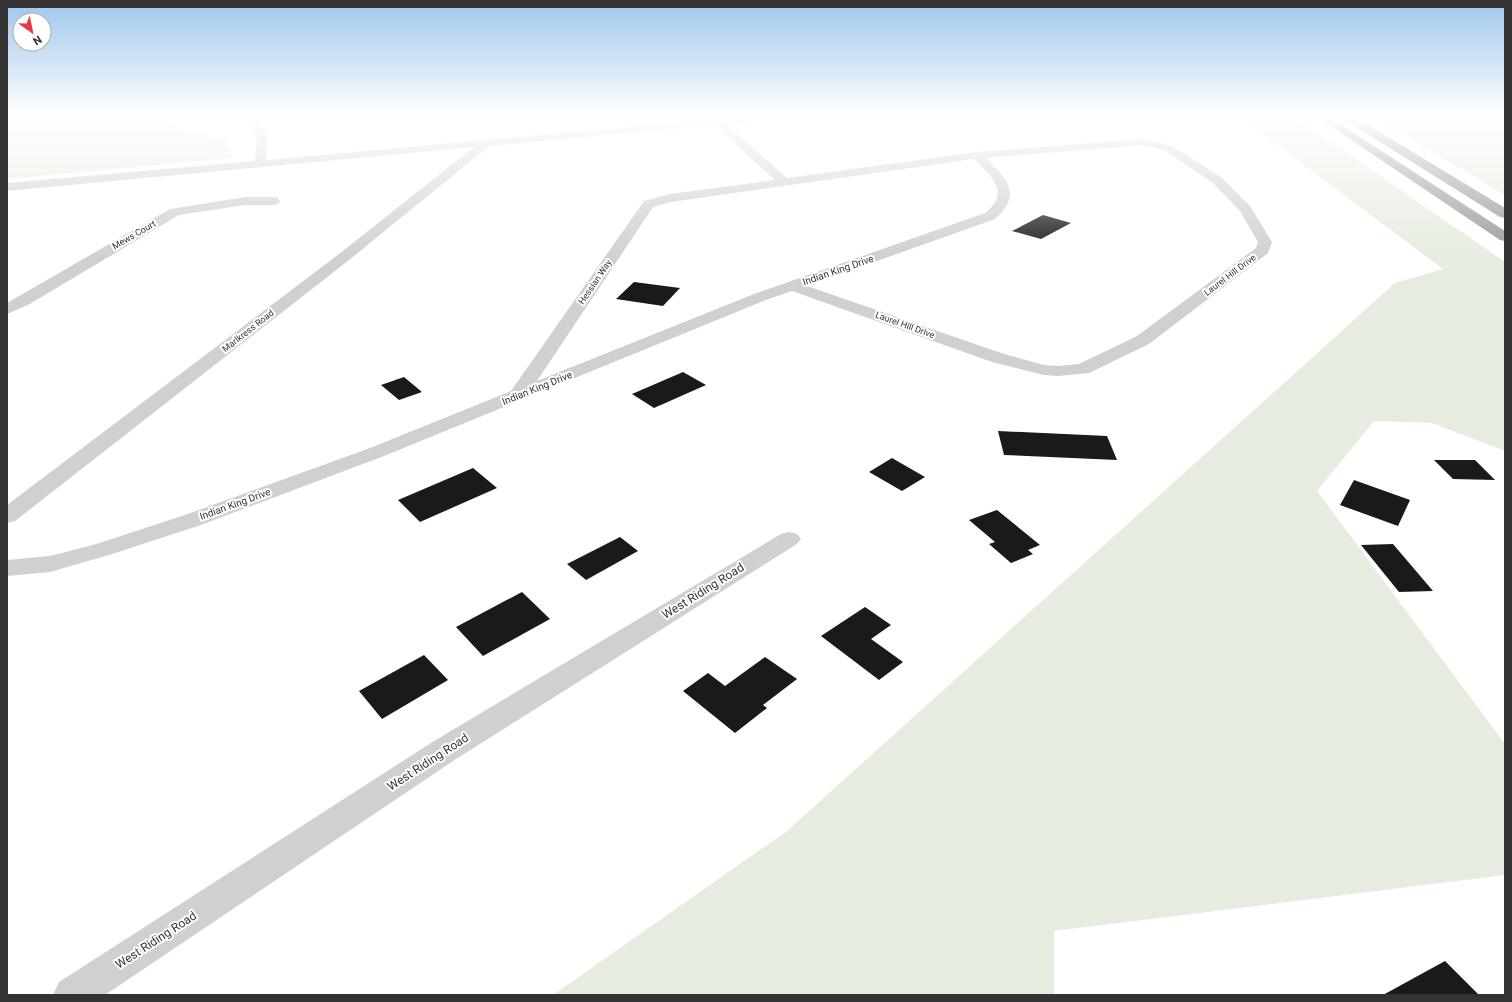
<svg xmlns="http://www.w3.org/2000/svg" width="1512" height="1002" font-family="Roboto,sans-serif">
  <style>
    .green { fill: #e6ecdf }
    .building { fill: #1a1a1a }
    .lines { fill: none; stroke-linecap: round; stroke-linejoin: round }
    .minor { fill: #d0d0d0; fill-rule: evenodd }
    .highway { fill: #9a9a9a; fill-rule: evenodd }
    .labels { text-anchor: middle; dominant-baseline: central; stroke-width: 4; stroke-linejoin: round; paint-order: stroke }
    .far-street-label { font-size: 9px; fill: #333; stroke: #fff }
    .street-label { font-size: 10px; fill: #333; stroke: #fff }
    .near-street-label { font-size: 12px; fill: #333; stroke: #fff }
  </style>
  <rect width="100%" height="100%" fill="#fff"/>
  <g class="green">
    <path d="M48,117H160L182,128L225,139L232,158L7,179V120Z"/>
    <path d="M1240,117H1295L1505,262V451L1432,423L1374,421L1317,491L1505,744V875L1054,931V995H553L787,831L1395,283L1443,269Z"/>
    <path d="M1374,117H1505V195Z"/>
  </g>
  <g class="building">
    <path d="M1043,215L1071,223L1041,239L1012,231Z"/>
    <path d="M634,282L680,288L663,306L616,299Z"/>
    <path d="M683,372L706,385L654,408L632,394Z"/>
    <path d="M404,377L422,392L399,400L381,385Z"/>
    <path d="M998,431L1107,436L1117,460L1004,455Z"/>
    <path d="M892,458L925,477L902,491L869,472Z"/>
    <path d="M1434,460H1475L1495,480L1453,479Z"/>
    <path d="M473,468L497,488L420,522L398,500Z"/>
    <path d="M1354,480L1410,500L1398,526L1340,505Z"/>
    <path d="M997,510L1040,545L1028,550L1033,554L1011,563L989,544L995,542L969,520Z"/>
    <path d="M620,537L638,551L586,580L567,564Z"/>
    <path d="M1393,544L1433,591L1399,592L1361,545Z"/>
    <path d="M522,592L550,619L483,656L456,627Z"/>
    <path d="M865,607L891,625L871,639L903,662L879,680L821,636Z"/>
    <path d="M424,655L448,680L382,719L359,691Z"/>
    <path d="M765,657L797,679L763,705L767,708L735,733L683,691L708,673L725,686Z"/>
    <path d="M1445,961L1479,995H1383Z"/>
  </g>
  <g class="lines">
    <g class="minor">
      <path d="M245,117H255L267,135L266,160L735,117H775L770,120L726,124L787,178L977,152L1143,139L1172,146L1221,177L1250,206L1272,242L1268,253L1149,344L1089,373L1058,376L1044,375L992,362L792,291L766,300L384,456L198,526L109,555L50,572L7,576V560L50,556L93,545L182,516L370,448L511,391L644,201L670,194L775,180L715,125L489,146L349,260L15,521L7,523V505L339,254L474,147L7,191V183L255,161L257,135ZM1143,145L1164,150L1213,183L1240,211L1258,242L1256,248L1137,336L1079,364L1058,366L1044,365L1004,354L807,286L995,219C1023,194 1007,179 986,158ZM974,159C992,177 1011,192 985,213L754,294L537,381L653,207L671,202Z"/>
      <path d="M245,197H274L278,198L280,201L278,204L274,205H245L179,215L28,305L7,314V303L170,209Z"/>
      <path d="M789,532L797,534L801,539L797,544L456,759L105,995H53L59,982L434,741L781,534Z"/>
    </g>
    <g class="highway">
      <path d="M1317,117H1329L1505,231V241L1500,240Z"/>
      <path d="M1345,117H1355L1505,208V218L1500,217L1345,120Z"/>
    </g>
  </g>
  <linearGradient id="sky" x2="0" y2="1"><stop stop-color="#9ec6ea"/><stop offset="0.45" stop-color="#fff"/><stop offset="1" stop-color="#fff" stop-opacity="0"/></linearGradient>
  <rect width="1512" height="258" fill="url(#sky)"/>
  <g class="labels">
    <g class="far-street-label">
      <text transform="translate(134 235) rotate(-30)">Mews Court</text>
      <text transform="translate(1230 275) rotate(-37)">Laurel Hill Drive</text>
      <text transform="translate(595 282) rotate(-56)">Hessian Way</text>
      <text transform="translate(905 325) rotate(20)">Laurel Hill Drive</text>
      <text transform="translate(248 331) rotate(-38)">Marlkress Road</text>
    </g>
    <g class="street-label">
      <text transform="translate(838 270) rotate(-19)">Indian King Drive</text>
      <text transform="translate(537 388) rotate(-22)">Indian King Drive</text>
      <text transform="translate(235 504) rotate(-20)">Indian King Drive</text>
    </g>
    <g class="near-street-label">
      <text transform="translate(703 591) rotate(-32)">West Riding Road</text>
      <text transform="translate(428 762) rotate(-33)">West Riding Road</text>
      <text transform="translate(156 940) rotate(-33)">West Riding Road</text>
    </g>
  </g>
  <rect width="1512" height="1002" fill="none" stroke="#333333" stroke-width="16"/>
  <g transform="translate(32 32) rotate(147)"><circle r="19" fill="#ffffff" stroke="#adadad"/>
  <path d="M0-3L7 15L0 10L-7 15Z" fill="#e63946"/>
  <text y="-6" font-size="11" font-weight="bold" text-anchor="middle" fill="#333333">N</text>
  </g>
</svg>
